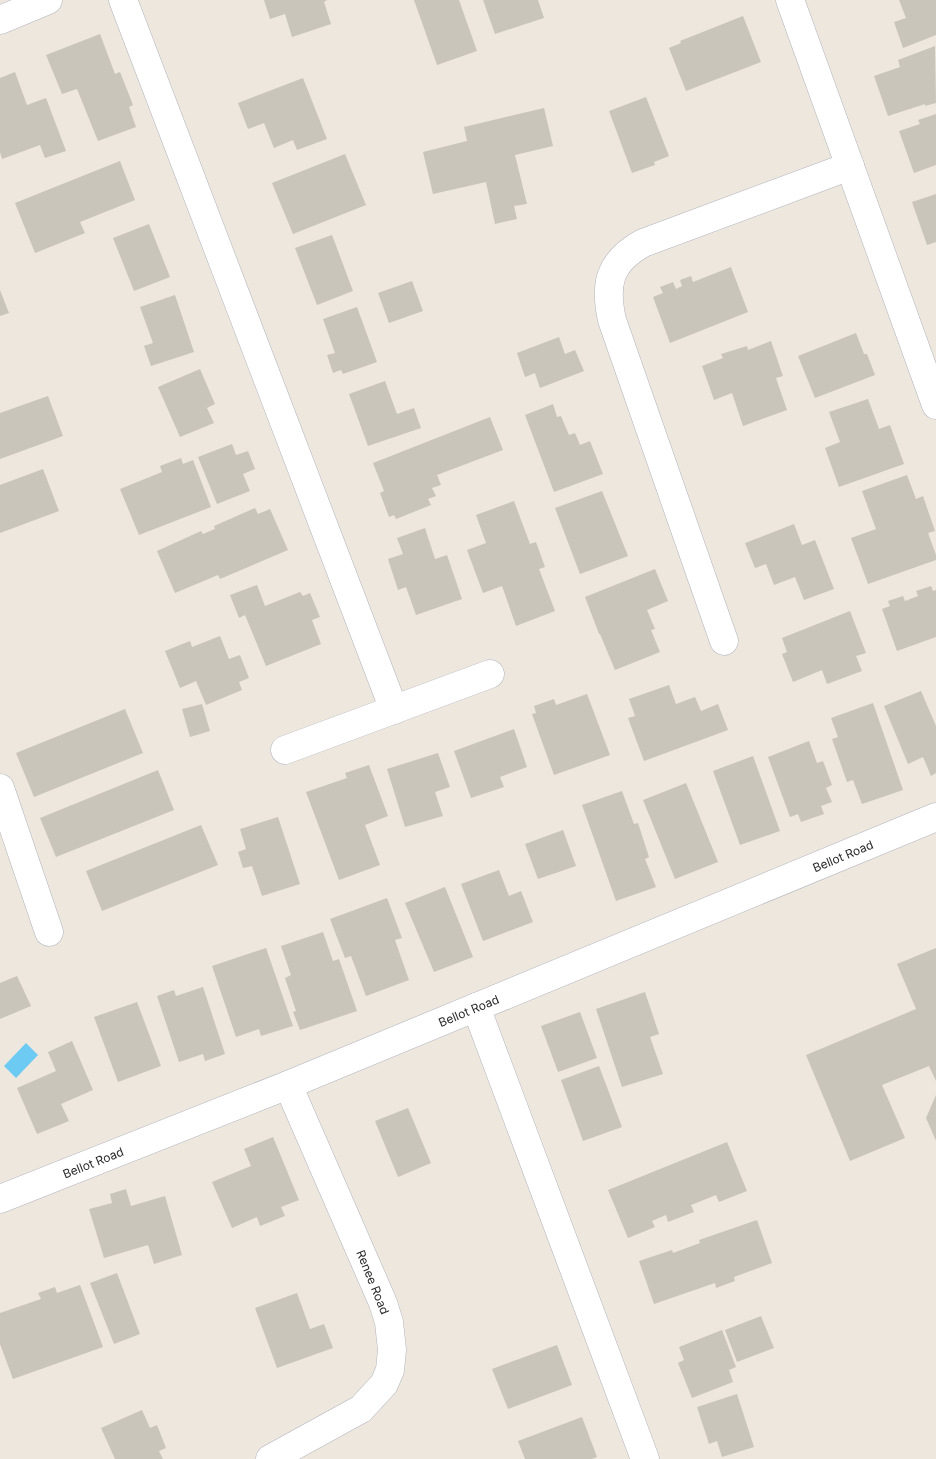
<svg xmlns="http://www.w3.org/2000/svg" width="936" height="1459" font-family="Inter,sans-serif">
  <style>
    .water { fill: #6ccaf3 }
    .building { fill: #c9c5bb }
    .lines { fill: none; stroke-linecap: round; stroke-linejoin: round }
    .street-casing { stroke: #b1b3bf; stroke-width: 29 }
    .secondary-casing { stroke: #b1b3bf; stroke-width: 29 }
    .street { stroke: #fff; stroke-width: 28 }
    .secondary { stroke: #fff; stroke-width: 28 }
    .labels { text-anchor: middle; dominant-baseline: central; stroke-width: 4; stroke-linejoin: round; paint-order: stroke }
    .street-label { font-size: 12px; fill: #2b2b2b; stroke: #fff }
  </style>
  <rect width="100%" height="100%" fill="#ede7dd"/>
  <path class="water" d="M26,1043L38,1055L16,1078L4,1066Z"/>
  <g class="building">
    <path d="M264,0H327L324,2L331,24L292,37L285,14L270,19Z"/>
    <path d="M414,0H459L477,51L437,65Z"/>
    <path d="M483,0H538L544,18L495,34Z"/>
    <path d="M899,0H936V35L903,48L894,22L906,18Z"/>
    <path d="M743,16L761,62L686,91L669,48L681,43L680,41Z"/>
    <path d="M100,34L115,74L120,72L133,105L129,107L136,127L98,141L77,89L62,94L46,55Z"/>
    <path d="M935,46L936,103L925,106V104L888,116L874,76L900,67L898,60Z"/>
    <path d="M15,72L27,105L46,98L66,151L45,158L40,145L2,159L0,152V78Z"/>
    <path d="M303,78L327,139L297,150L293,140L274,148L264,123L248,129L238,103Z"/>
    <path d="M646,97L669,156L654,162L655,165L632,173L609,111Z"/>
    <path d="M544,108L553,146L515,155L527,204L514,206L517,219L495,224L486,182L433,194L423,152L467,141L464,127Z"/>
    <path d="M936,114V165L914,173L899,131L920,124L918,120Z"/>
    <path d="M345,154L366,205L293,234L272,183Z"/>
    <path d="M120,161L135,200L80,222L85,233L35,253L15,203Z"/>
    <path d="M936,194V242L927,245L912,202Z"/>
    <path d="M149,224L170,277L134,291L113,238Z"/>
    <path d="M332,235L353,291L317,305L295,248Z"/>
    <path d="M731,267L748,312L670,343L653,297L663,293L660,287L673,282L676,289L682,286L680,280L691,276L693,282Z"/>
    <path d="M412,281L423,311L389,323L378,293Z"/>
    <path d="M0,290L9,313L0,316Z"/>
    <path d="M175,295L194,352L151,366L144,346L153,343L140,307Z"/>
    <path d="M357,307L377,362L343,374L341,370L333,373L327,355L335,353L323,319Z"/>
    <path d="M856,333L864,354H867L875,375L815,398L798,356Z"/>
    <path d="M559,337L565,354L575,350L584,371L540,388L535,373L525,377L517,353Z"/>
    <path d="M771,341L783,376L776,378L787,410L743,426L732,393L714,400L702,366L723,358L721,354L747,346L748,350Z"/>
    <path d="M200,369L215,404L207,408L214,423L180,437L158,387Z"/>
    <path d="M385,381L397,414L414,408L421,428L368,446L349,394Z"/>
    <path d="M48,396L63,436L0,459V413Z"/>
    <path d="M868,399L879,429L890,425L904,464L839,487L825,448L840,442L829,412Z"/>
    <path d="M553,404L557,417L561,416L569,435L575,433L580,445L590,441L603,474L554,492L525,415Z"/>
    <path d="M490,417L503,450L437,475L441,485L432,488L436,496L428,499L431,505L396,519L394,515L389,517L380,493L384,491L373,463Z"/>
    <path d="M232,444L236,455L248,451L255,469L243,474L250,491L217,504L198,457Z"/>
    <path d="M181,458L183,464L193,460L211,507L139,535L120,489L162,472L160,466Z"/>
    <path d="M43,469L59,511L0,533V485Z"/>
    <path d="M907,475L916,499L923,496L935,531L928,533L936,555V560L868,584L851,538L876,529L862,491Z"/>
    <path d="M602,491L628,556L580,574L555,508Z"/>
    <path d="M514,501L530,544L536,542L545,567L539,569L555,611L516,626L502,586L483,593L467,550L486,543L476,515Z"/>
    <path d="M255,508L258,514L270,509L288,550L220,579L218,575L175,593L157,551L201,531L203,534L215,529L214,526Z"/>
    <path d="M794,524L802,545L815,540L834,589L804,600L795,577L774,585L766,564L755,568L745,543Z"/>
    <path d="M425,528L435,559L447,555L462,599L416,615L406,587L398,590L388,559L403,554L397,538Z"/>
    <path d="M655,569L668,601L647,610L655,629L651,630L660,652L615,670L600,634H599L585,597Z"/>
    <path d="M257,585L265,606L300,592L303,596L310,593L320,617L312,620L321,644L266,666L245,615L239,618L230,595Z"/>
    <path d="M931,586L933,591L936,590V637L897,651L882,609L890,606L888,601L903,596L905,601L918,596L916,591Z"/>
    <path d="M850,611L866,653L856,656L862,671L827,684L822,670L793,682L782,654L787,652L782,638Z"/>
    <path d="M220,636L229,659L240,655L249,678L239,682L242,690L206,705L196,681L180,688L165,651L190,641L192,647Z"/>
    <path d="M669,685L676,704L695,697L701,711L718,704L728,730L644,761L628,718L635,716L629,699Z"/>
    <path d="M921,691L936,726V773L931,776L923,757L908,764L884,706Z"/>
    <path d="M587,694L610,755L554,775L532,714L536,713L534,706L554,699L556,705Z"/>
    <path d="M873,703L903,790L862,804L853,780L847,782L832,739L838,737L831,718Z"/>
    <path d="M202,704L210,731L190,737L182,709Z"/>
    <path d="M125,709L143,753L34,797L16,753Z"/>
    <path d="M514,729L527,767L500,777L504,787L471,798L454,751Z"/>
    <path d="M809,741L817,763L823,761L832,785L826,788L832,802L821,806L824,814L801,822L798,814L790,817L768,757Z"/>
    <path d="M438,753L450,787L435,792L443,816L405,827L387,769Z"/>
    <path d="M753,756L780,831L740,845L713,771Z"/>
    <path d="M369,765L388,816L365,825L380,865L339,880L306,792L347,778L345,773Z"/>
    <path d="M158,770L174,810L56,857L40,818Z"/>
    <path d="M686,783L718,862L675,879L643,800Z"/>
    <path d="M622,791L634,824L638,823L649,857L645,859L656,887L616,901L582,805Z"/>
    <path d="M278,817L300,884L262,896L252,866L243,868L238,852L246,849L240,829Z"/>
    <path d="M201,825L218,865L102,911L86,871Z"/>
    <path d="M563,830L576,866L538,879L525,844Z"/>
    <path d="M499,870L509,896L521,891L533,922L483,941L461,884Z"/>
    <path d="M445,887L473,957L434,972L405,903Z"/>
    <path d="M387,898L402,938L395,940L409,980L366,996L351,956L345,958L330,919Z"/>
    <path d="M323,932L333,961L339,959L357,1011L300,1030L293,1012L296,1011L285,978L291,975L281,946Z"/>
    <path d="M266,948L293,1026L261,1036L259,1029L236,1037L212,966Z"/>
    <path d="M936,948V1081L929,1066L882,1085L905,1138L850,1161L806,1055L916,1009L897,964Z"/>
    <path d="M17,976L31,1006L0,1019V983Z"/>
    <path d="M203,987L225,1054L205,1061L203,1054L179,1062L157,996L174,990L176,996Z"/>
    <path d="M645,992L659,1034L650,1037L663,1074L622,1087L596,1009Z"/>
    <path d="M137,1002L161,1066L118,1082L94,1017Z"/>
    <path d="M580,1012L597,1058L558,1072L541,1026Z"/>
    <path d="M72,1041L93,1090L61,1104L69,1121L37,1134L17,1088L56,1071L48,1052Z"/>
    <path d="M599,1066L622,1127L583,1141L561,1080Z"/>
    <path d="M936,1095V1141L926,1118Z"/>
    <path d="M408,1108L431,1163L398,1177L375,1121Z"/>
    <path d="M273,1137L299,1200L281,1207L285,1216L260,1226L257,1217L232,1228L212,1182L251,1166L244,1149Z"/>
    <path d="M727,1142L747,1191L719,1202L716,1195L691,1205L694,1212L668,1222L666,1215L652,1221L655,1227L628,1238L608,1190Z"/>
    <path d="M126,1189L131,1206L165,1196L182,1255L154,1264L148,1245L104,1258L89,1209L112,1203L110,1194Z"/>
    <path d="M757,1220L772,1263L734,1277L735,1281L716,1288L715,1283L654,1304L639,1261L672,1250L673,1253L700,1243L699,1240Z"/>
    <path d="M117,1273L140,1334L114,1344L90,1283Z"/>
    <path d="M80,1285L103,1347L13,1379L0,1344V1313L41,1299L38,1293L55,1287L57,1293Z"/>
    <path d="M297,1293L310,1329L324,1324L333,1348L277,1368L255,1308Z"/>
    <path d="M761,1316L774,1348L737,1362L725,1330Z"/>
    <path d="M722,1330L736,1367L729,1370L733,1382L692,1398L678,1363L684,1360L679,1347Z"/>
    <path d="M557,1345L572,1385L508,1409L492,1369Z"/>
    <path d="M737,1394L754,1447L722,1457L717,1441L709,1444L697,1407Z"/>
    <path d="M142,1410L150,1428L157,1425L166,1448L159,1451L163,1459H115L101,1428Z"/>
    <path d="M582,1417L597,1457L592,1459H525L518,1441Z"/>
  </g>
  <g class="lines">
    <defs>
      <g id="street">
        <path d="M123,0L394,710"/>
        <path d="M790,0L936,405"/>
        <path d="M724,641L612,320C604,284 609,262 643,243L850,166"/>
        <path d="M285,750L490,674"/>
        <path d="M0,788L49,932"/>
        <path d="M476,1007L645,1459"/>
        <path id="s1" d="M0,1199L288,1085L936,817"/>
        <path d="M270,1459L361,1409L384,1384L390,1370L392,1350L389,1322L383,1303L288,1085"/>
      </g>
      <path id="secondary" d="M0,20L48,0"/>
    </defs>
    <use href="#street" class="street-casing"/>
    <use href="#secondary" class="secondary-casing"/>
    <use href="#street" class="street"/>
    <use href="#secondary" class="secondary"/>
  </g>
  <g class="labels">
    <g class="street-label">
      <text stroke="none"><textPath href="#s1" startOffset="910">Bellot Road</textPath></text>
      <text stroke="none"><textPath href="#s1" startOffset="505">Bellot Road</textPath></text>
      <text stroke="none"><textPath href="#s1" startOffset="100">Bellot Road</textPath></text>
      <text transform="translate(373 1282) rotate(68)">Renee Road</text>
    </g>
  </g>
</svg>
